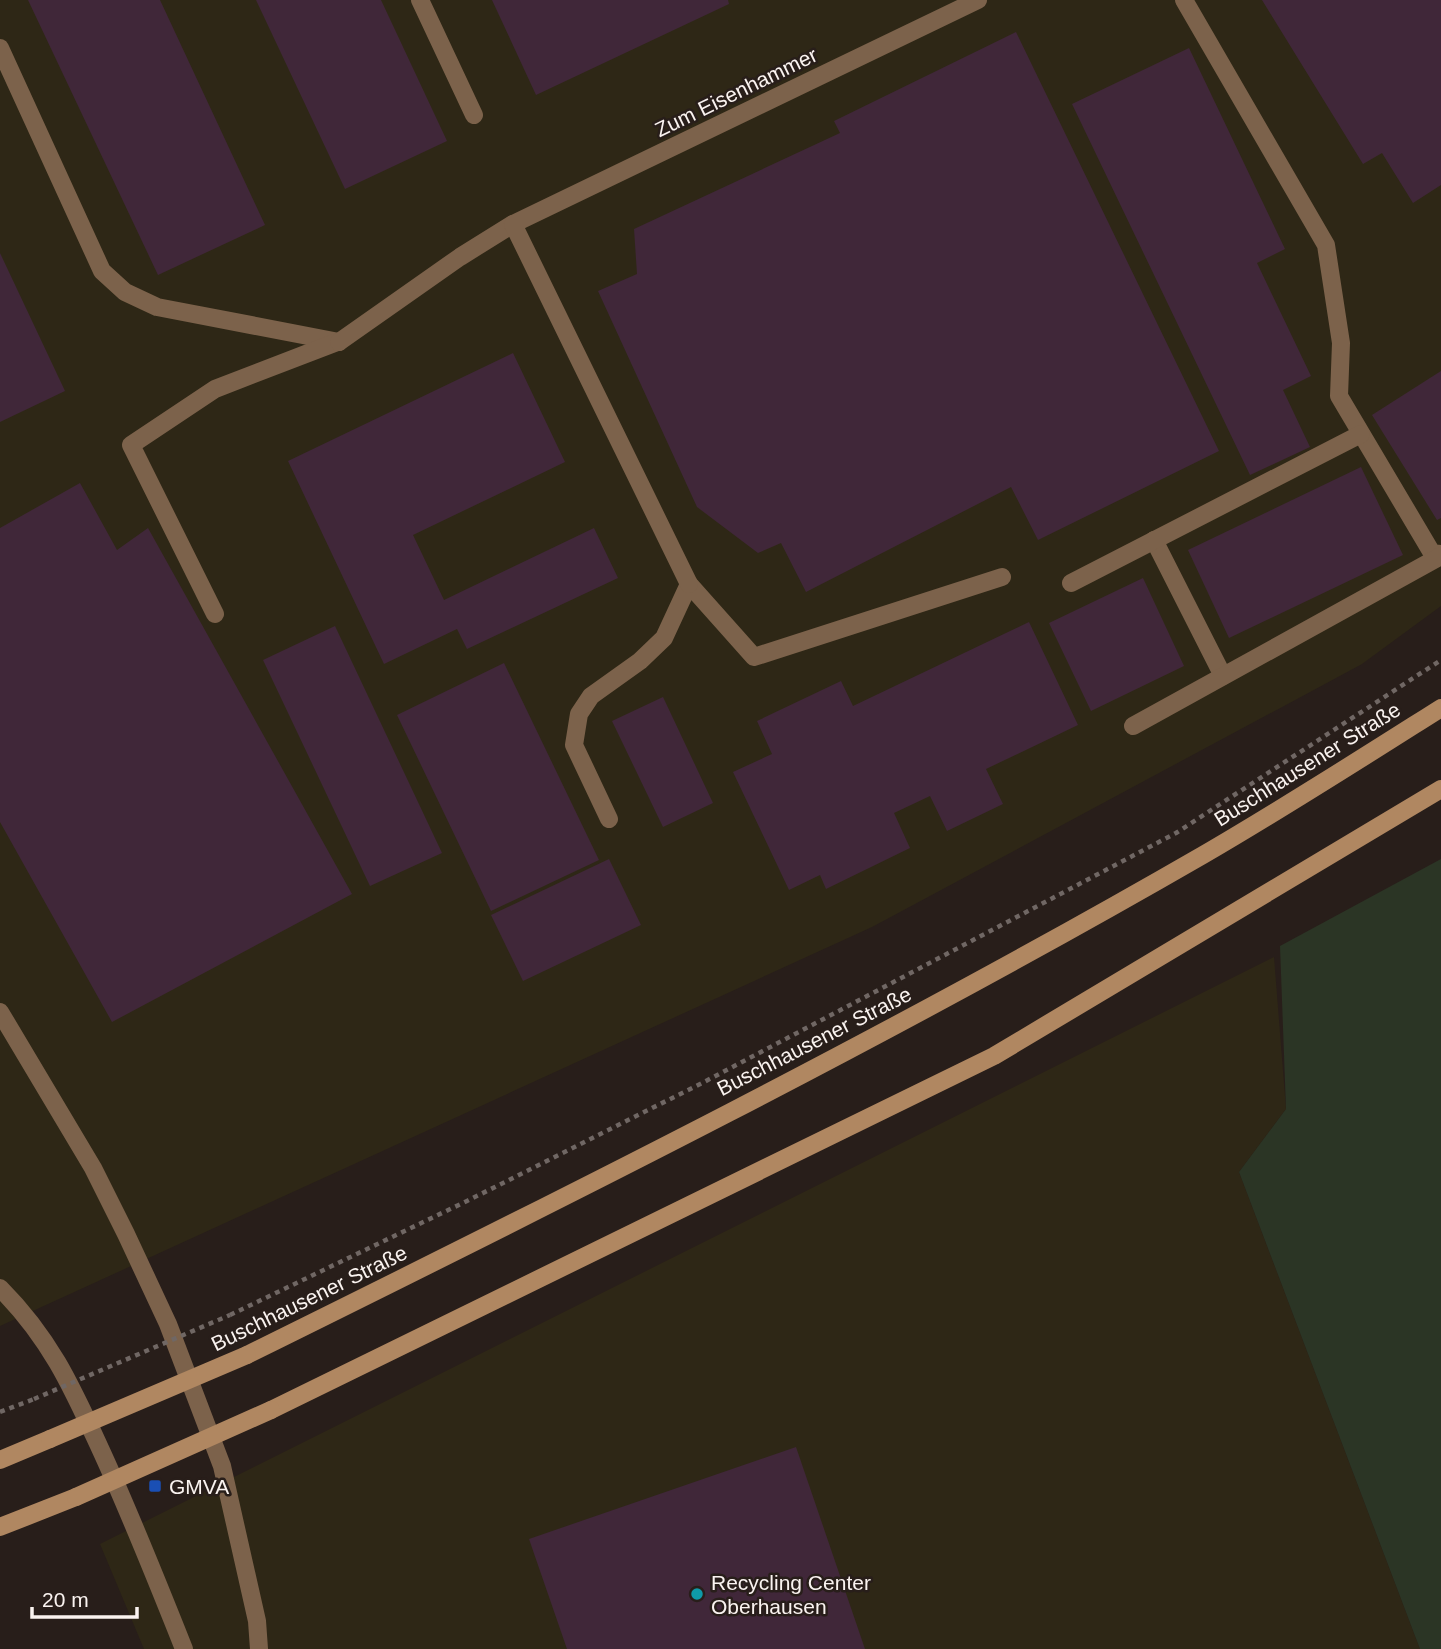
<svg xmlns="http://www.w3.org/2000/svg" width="1441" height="1649" font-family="Helvetica,sans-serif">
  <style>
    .industrial { fill: #2e2716 }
    .green { fill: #2b3525 }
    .building { fill: #402739 }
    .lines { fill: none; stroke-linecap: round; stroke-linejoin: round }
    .path { stroke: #706764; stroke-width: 4.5; stroke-dasharray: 5 5; stroke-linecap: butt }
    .service { stroke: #7c624b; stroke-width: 18 }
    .minor { stroke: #7c624b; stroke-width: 18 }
    .secondary { stroke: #b08761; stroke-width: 18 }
    .path-bridge { stroke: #706764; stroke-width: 4.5; stroke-dasharray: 5 5; stroke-linecap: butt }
    .secondary-bridge { stroke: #b08761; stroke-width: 18 }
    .transit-dot { fill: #1a4fb4; stroke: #281e1a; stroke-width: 2.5 }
    .culture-dot { fill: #0f9aa8; stroke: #281e1a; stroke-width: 2.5 }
    .labels { text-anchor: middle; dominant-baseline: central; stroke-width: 5; stroke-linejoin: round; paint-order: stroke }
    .street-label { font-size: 21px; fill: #faf3f0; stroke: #281e1a }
    .poi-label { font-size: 21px; fill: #faf3f0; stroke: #281e1a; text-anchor: start }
  </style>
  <rect width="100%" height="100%" fill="#281e1a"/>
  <g class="industrial">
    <path d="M0,0H1441V606L1362,664L872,927L0,1326Z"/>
    <path d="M1274,957L1286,1109L1239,1172L1420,1649H144L100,1544Z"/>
  </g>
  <path class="green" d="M1441,859V1649H1420L1239,1172L1286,1109L1280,946Z"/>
  <g class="building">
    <path d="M28,0H160L265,225L158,275Z"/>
    <path d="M256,0H381L447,141L345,189Z"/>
    <path d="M492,0H728L729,4L536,95Z"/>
    <path d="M1262,0H1441V185L1413,203L1382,153L1363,164Z"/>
    <path d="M1016,32L1219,451L1038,540L1011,487L806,592L781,543L758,553L697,507L598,291L637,274L634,229L840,133L834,121Z"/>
    <path d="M1189,48L1285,249L1257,263L1311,376L1283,390L1310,447L1250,475L1072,104Z"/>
    <path d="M0,253L65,391L0,422Z"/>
    <path d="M513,353L565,462L413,535L444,600L594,528L618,578L467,649L457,629L384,664L288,461Z"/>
    <path d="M1441,371V518L1437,520L1372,415Z"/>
    <path d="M1361,467L1403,555L1229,638L1188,550Z"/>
    <path d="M80,483L117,550L148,528L352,894L112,1022L0,822V528Z"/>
    <path d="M1143,578L1184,666L1091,711L1049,623Z"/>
    <path d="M1029,622L1078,725L986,769L1003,804L947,831L930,796L894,813L910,848L826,889L820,875L789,890L733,772L772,754L757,721L841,681L853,706Z"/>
    <path d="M335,626L442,853L370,886L263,660Z"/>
    <path d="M504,663L599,860L491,911L397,715Z"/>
    <path d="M663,697L713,803L663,827L612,721Z"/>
    <path d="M609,859L641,925L523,981L491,915Z"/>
    <path d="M796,1447L865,1649H567L529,1539Z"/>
  </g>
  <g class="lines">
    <g class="path">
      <path d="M230,1315L467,1201L704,1082L1176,833L1441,660"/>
      <path d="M0,1412L34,1399"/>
    </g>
    <g class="service">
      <path d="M420,0L474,115"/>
      <path d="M1184,0L1326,245L1341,343L1339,396L1432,553L1441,554"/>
      <path d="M0,48L102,271L125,292L157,307L339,342"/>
      <path d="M1154,540L1223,676"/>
      <path d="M1071,583L1361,434"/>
      <path d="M215,614L131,445L215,389L337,342"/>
      <path d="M1133,726L1441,556"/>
      <path d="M609,819L574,745L579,714L591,696L640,661L664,638L689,584L754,657L1002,577"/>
      <path d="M0,1012L93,1168L126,1234L168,1324L222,1466L257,1621L259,1649"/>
      <path d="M0,1288C49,1337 71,1385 99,1446C130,1513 157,1581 184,1649"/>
    </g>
    <g class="minor">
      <path d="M339,342L460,257L513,224"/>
      <path d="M689,584L513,224L978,0"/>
    </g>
    <g class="secondary">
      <path d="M247,1355C569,1196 891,1035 1203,855C1284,808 1362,758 1441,708"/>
      <path d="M271,1410L994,1056L1441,789"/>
      <path d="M0,1460L50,1439"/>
      <path d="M0,1527L76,1497"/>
    </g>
    <path class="path-bridge" d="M34,1399L230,1315"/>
    <g class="secondary-bridge">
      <path d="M50,1439L247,1355"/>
      <path d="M76,1497L271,1410"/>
    </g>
  </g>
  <rect class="transit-dot" x="148" y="1479" width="14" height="14" rx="3.5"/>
  <circle class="culture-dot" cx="697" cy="1594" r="7"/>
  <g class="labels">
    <g class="street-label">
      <text transform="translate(736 92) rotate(-26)">Zum Eisenhammer</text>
      <text transform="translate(1307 764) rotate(-32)">Buschhausener Straße</text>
      <text transform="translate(814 1041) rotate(-27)">Buschhausener Straße</text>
      <text transform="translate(309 1298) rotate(-26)">Buschhausener Straße</text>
    </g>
    <g class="poi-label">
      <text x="169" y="1486">GMVA</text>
      <text x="711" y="1582">Recycling Center<tspan x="711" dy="24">Oberhausen</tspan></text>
    </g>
  </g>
  <path d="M32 1607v10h105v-10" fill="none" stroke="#faf3f0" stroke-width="3.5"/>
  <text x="42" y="1607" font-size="21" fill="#faf3f0" stroke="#281e1a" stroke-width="5" paint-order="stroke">20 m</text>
</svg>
